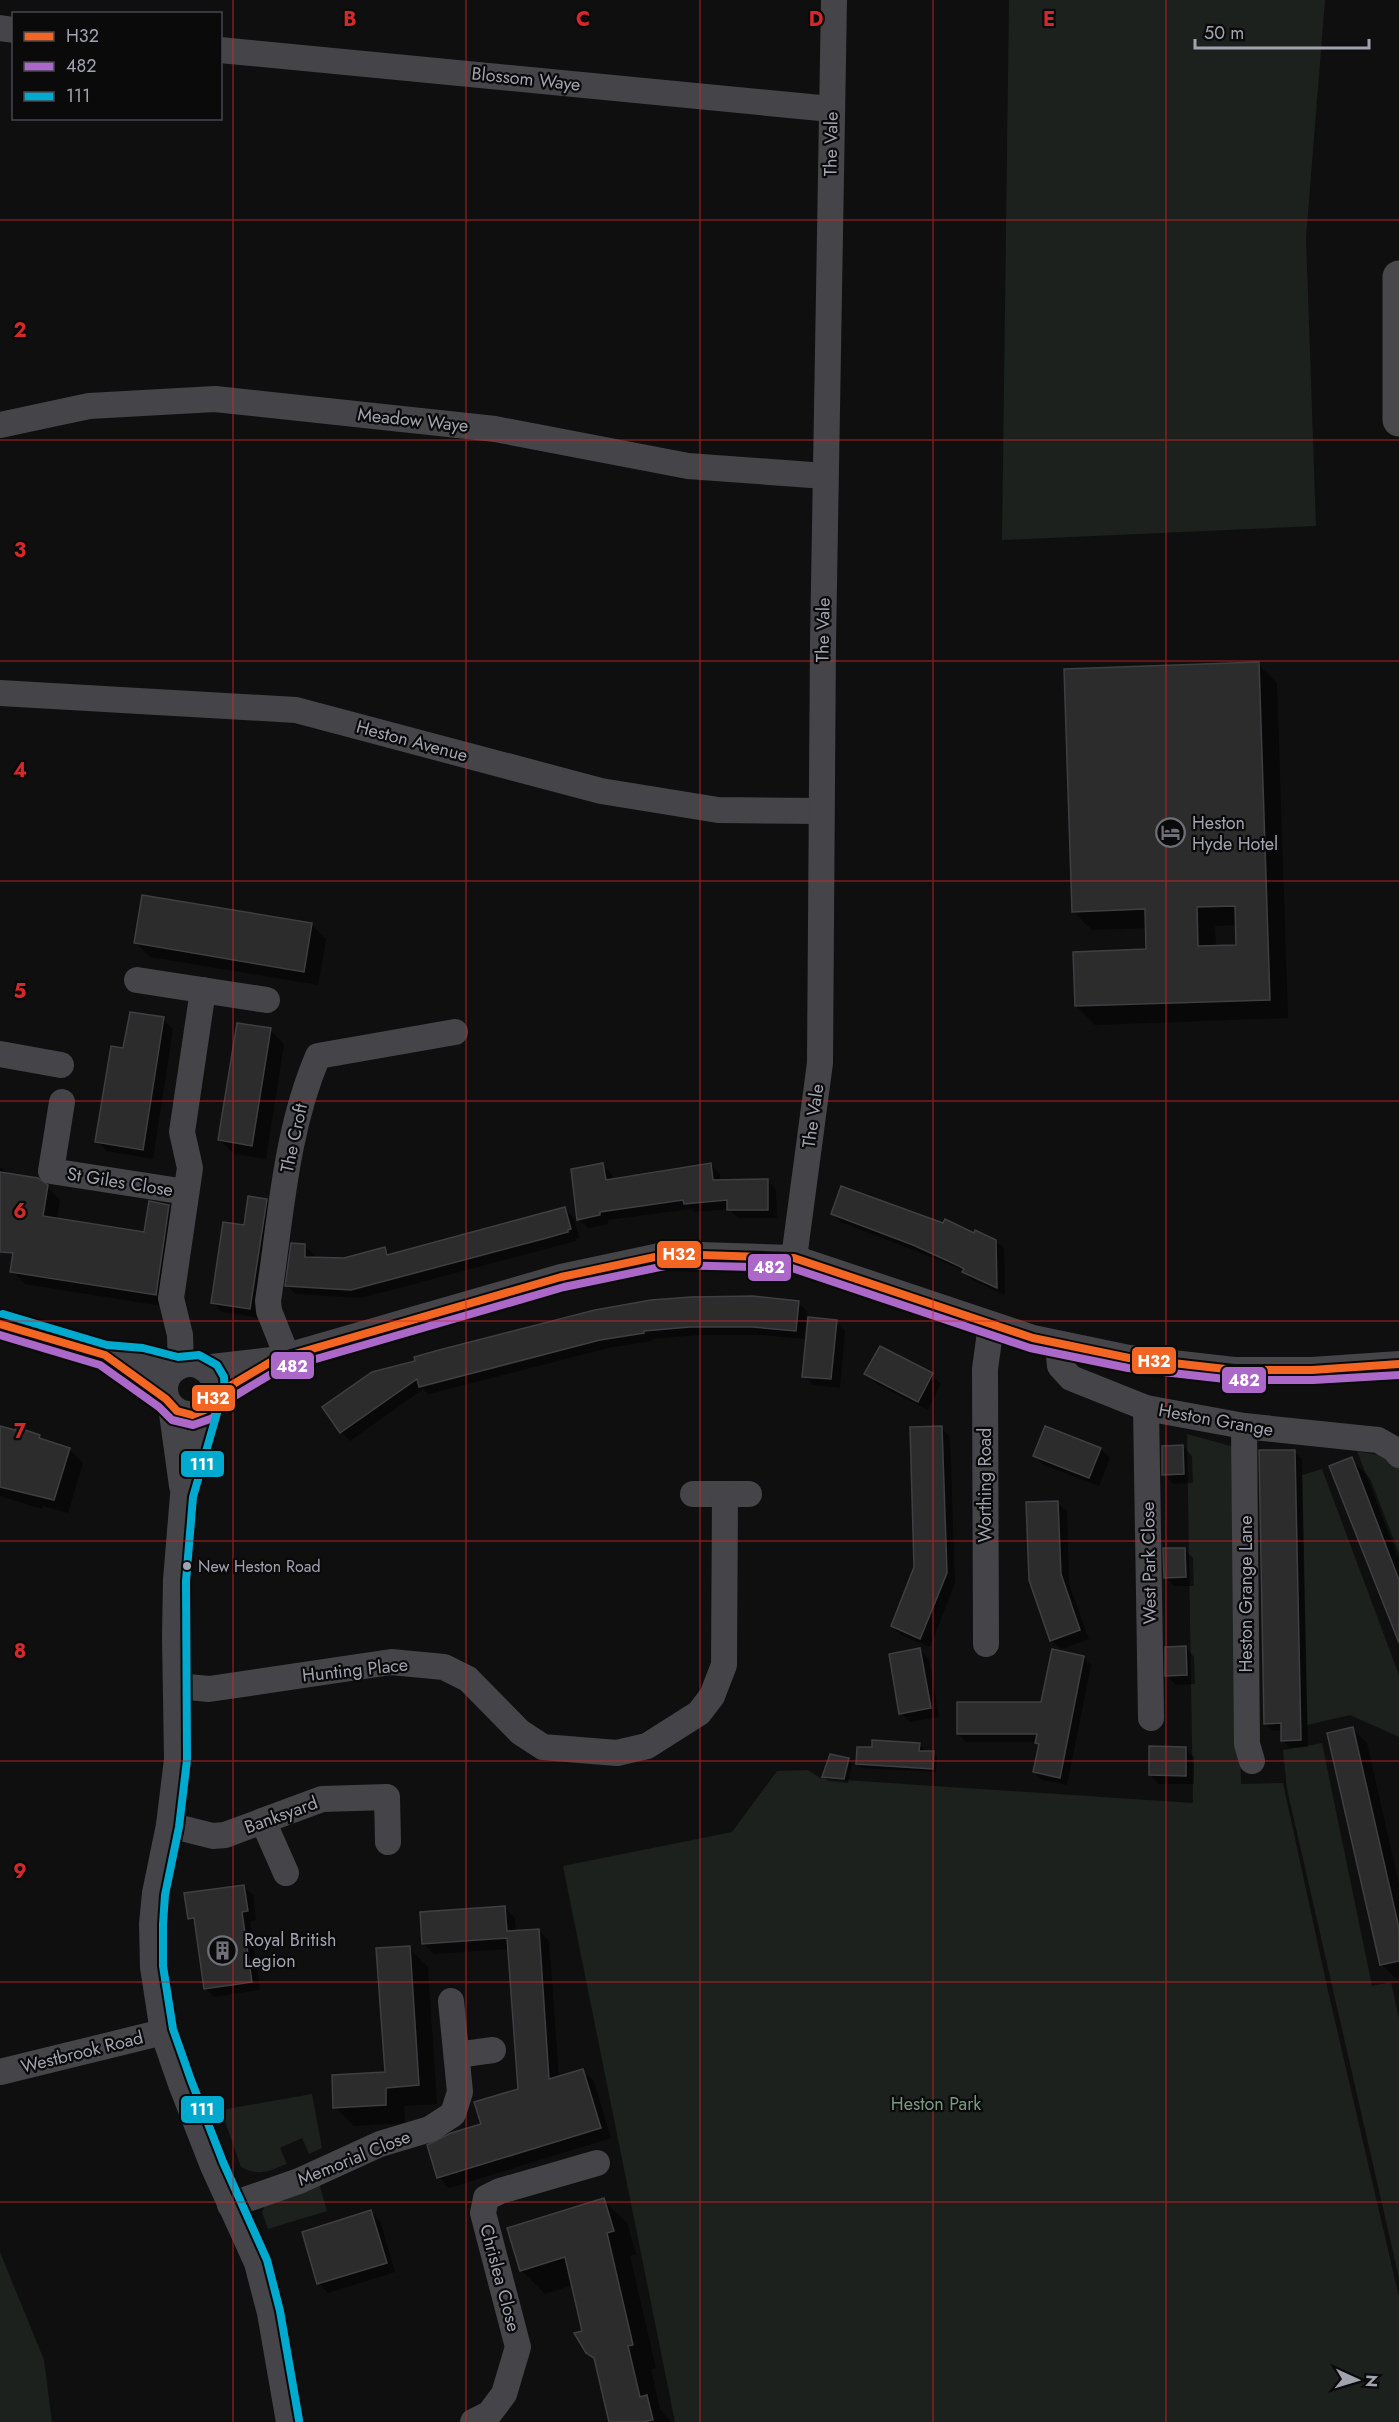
<svg xmlns="http://www.w3.org/2000/svg" width="1399" height="2422" font-family="Jost,sans-serif">
  <style>
    .green { fill: #1c211e }
    .shadow { fill: #0007; fill-rule: evenodd }
    .building { fill: #2c2c2d; stroke: #3f3f43; stroke-width: 1.5; fill-rule: evenodd }
    .lines { fill: none; stroke-linecap: round; stroke-linejoin: round }
    .minor { stroke: #454549; stroke-width: 26 }
    .highway { stroke: #48484a; stroke-width: 33 }
    .bus-1-casing { stroke: #0a0a0b; stroke-width: 12 }
    .bus-2-casing { stroke: #0a0a0b; stroke-width: 12 }
    .bus-3-casing { stroke: #0a0a0b; stroke-width: 12 }
    .bus-1 { stroke: #f26522; stroke-width: 8 }
    .bus-2 { stroke: #ac68c9; stroke-width: 8 }
    .bus-3 { stroke: #00a9ce; stroke-width: 8 }
    .grid { fill: none; stroke: #d62828; stroke-width: 1.5; stroke-opacity: 0.55 }
    .bus-dot { fill: #a2a3b0; stroke: #0a0a0b; stroke-width: 2 }
    .labels { text-anchor: middle; dominant-baseline: central; stroke-width: 4.5; stroke-linejoin: round; paint-order: stroke }
    .bus-label { font-size: 16px; fill: #a2a3b0; stroke: #0a0a0b; text-anchor: start }
    .street-label { font-size: 18px; fill: #a2a3b0; stroke: #0a0a0b }
    .poi-label { font-size: 18px; fill: #a2a3b0; stroke: #0a0a0b; text-anchor: start }
    .park-label { font-size: 18px; fill: #7a9982; stroke: #0a0a0b }
    .grid-label { font-size: 20px; text-anchor: middle; font-weight: bold; fill: #d62828; stroke: #0a0a0b; stroke-width: 4.5; stroke-linejoin: round; paint-order: stroke }
    .line-badge { stroke: #0a0a0b; stroke-width: 2 }
    .badge-label { font-size: 16px; text-anchor: middle; font-weight: bold; fill: #fff }
  </style>
  <rect width="100%" height="100%" fill="#0f0f10"/>
  <g class="green">
    <path d="M1009,0H1325L1306,238L1316,526L1002,540Z"/>
    <path d="M1187,1434L1234,1447L1241,1784L1283,1783L1328,1991L1399,2297V2422H675L563,1866L732,1832L777,1771L808,1770L820,1778L844,1780L1193,1803Z"/>
    <path d="M1357,1451L1384,1456L1399,1467V1560Z"/>
    <path d="M1322,1469L1399,1675V1737L1350,1715L1307,1725L1302,1475Z"/>
    <path d="M1322,1743L1372,1986L1391,1982L1399,2019V2278L1287,1789L1283,1750Z"/>
    <path d="M312,2094L322,2148L309,2154L302,2138L280,2148L287,2164C269,2171 259,2177 241,2167L221,2110Z"/>
    <path d="M319,2183L327,2211L268,2229L262,2212L265,2206Z"/>
    <path d="M0,2252L44,2360L52,2422H0Z"/>
  </g>
  <g class="shadow">
    <path d="M1258,664L1277,683L1288,1018L1095,1025L1076,1006L1147,951V928L1092,930L1073,911ZM1237,925V946L1216,947L1215,926Z"/>
    <path d="M312,925L326,939L318,985L150,957L136,943Z"/>
    <path d="M163,1019L173,1029L153,1159L107,1151L97,1141L125,1050Z"/>
    <path d="M270,1030L284,1044L266,1159L234,1154L220,1140Z"/>
    <path d="M602,1165L612,1174L613,1180L711,1165L720,1174V1181H767L776,1190L777,1218H738L729,1209L694,1212L691,1209L608,1220V1224L588,1228L579,1219Z"/>
    <path d="M0,1167L10,1175L47,1187L60,1200L57,1220L145,1234L169,1206L182,1219L168,1307L25,1284L12,1271L15,1255L0,1252Z"/>
    <path d="M266,1201L275,1210L259,1318L222,1312L213,1303L245,1227Z"/>
    <path d="M565,1209L574,1218L579,1238L576,1239V1241L361,1298L296,1294L287,1285L304,1245L314,1255L313,1259H344L385,1249L391,1255Z"/>
    <path d="M833,1214L974,1235L995,1241L1004,1249L1005,1295L972,1280L964,1271L939,1260L841,1222Z"/>
    <path d="M798,1303L807,1311L804,1339L762,1335H699L652,1339V1341L609,1348L429,1394L423,1389L350,1441L341,1432L372,1373Z"/>
    <path d="M836,1322L845,1331L840,1388L813,1385L804,1376Z"/>
    <path d="M866,1374L932,1375L941,1384L928,1410L875,1383Z"/>
    <path d="M0,1427L39,1436L45,1442L69,1449L83,1463L68,1513L43,1506L42,1509L0,1496Z"/>
    <path d="M941,1428L950,1437L955,1583L930,1647L901,1635L892,1626L916,1567Z"/>
    <path d="M1183,1446L1192,1456L1193,1483L1173,1484L1164,1474Z"/>
    <path d="M1100,1449L1110,1458L1099,1486L1044,1465L1035,1456Z"/>
    <path d="M1294,1451L1302,1459L1308,1747L1290,1748L1282,1740V1730L1273,1731L1265,1723Z"/>
    <path d="M1351,1459L1370,1478L1399,1553V1642Z"/>
    <path d="M1057,1503L1067,1512L1069,1584L1089,1639L1061,1649L1051,1640Z"/>
    <path d="M1184,1549L1193,1558L1194,1586H1174L1165,1577Z"/>
    <path d="M1185,1647L1194,1657L1195,1684L1176,1685L1167,1675Z"/>
    <path d="M920,1650L929,1659L939,1717L910,1722L901,1713Z"/>
    <path d="M1083,1657L1091,1665L1067,1785L1042,1780L1034,1772L1040,1746L1036,1742H966L958,1734L1042,1703Z"/>
    <path d="M1353,1729L1367,1743L1399,1884V1977L1395,1978L1381,1964Z"/>
    <path d="M919,1745L924,1749L923,1752L933,1753L937,1757L936,1772L862,1768L858,1764Z"/>
    <path d="M1185,1748L1194,1757V1784H1159L1150,1775Z"/>
    <path d="M848,1760L852,1764L848,1783L828,1781L824,1777Z"/>
    <path d="M243,1886L253,1895L256,1920L250,1921L260,1990L214,1997L205,1988L197,1925L189,1918Z"/>
    <path d="M505,1908L515,1918L516,1932L539,1931L549,1941L559,2078L583,2071L594,2081L611,2138L449,2188L439,2177L483,2125L519,2090L509,1949L434,1954L423,1944Z"/>
    <path d="M409,1948L428,1967L437,2104L404,2106L405,2123L354,2126L335,2107L386,2074Z"/>
    <path d="M603,2200L627,2223L636,2254L630,2256L656,2368L651,2369L660,2409L671,2422H610L597,2361L588,2352L573,2285L545,2294L522,2271L509,2229Z"/>
    <path d="M371,2212L380,2221L395,2272L328,2293L319,2283Z"/>
  </g>
  <g class="building">
    <path d="M1259,662L1270,1000L1075,1006L1073,952L1146,949L1145,909L1072,912L1064,669ZM1235,906L1236,945L1198,946L1197,907Z"/>
    <path d="M142,895L312,923L304,972L134,943Z"/>
    <path d="M130,1012L164,1017L143,1150L95,1142L111,1046L123,1048Z"/>
    <path d="M237,1023L271,1028L252,1146L218,1140Z"/>
    <path d="M603,1163L606,1180L711,1163L713,1180L768,1179V1210H727V1200L684,1204L683,1200L600,1212V1215L577,1220L571,1169Z"/>
    <path d="M0,1172L38,1178L48,1185L43,1216L144,1232L149,1201L169,1205L156,1295L10,1272L13,1253L0,1252Z"/>
    <path d="M841,1186L943,1223L945,1219L974,1233L975,1230L996,1240L997,1288L962,1272L964,1269L959,1266L913,1245L831,1214Z"/>
    <path d="M248,1196L267,1199L250,1309L211,1303L223,1222L244,1225Z"/>
    <path d="M565,1207L571,1229L568,1230V1232L543,1239L351,1290L285,1286L291,1243L305,1244V1257L344,1258L385,1247L387,1255Z"/>
    <path d="M753,1296L799,1301L796,1331L752,1327H690L644,1331V1333L600,1340L419,1387L417,1379L340,1433L322,1407L372,1372L415,1361L414,1357L439,1350L595,1310L651,1300L691,1297Z"/>
    <path d="M808,1317L837,1320L831,1379L802,1377Z"/>
    <path d="M880,1346L933,1373L918,1402L864,1374Z"/>
    <path d="M0,1426L15,1430L16,1427L40,1435L39,1438L70,1448L54,1500L0,1487Z"/>
    <path d="M942,1426L947,1573L920,1639L891,1626L914,1567L910,1427Z"/>
    <path d="M1045,1426L1101,1448L1089,1478L1033,1456Z"/>
    <path d="M1183,1445L1184,1474L1162,1475V1446Z"/>
    <path d="M1259,1450H1295L1301,1740L1281,1741V1723L1264,1724Z"/>
    <path d="M1352,1457L1399,1580V1643L1329,1466Z"/>
    <path d="M1058,1501L1061,1574L1080,1630L1050,1641L1029,1580L1026,1502Z"/>
    <path d="M1163,1548H1185L1186,1577L1164,1578Z"/>
    <path d="M1186,1646L1187,1675L1165,1676V1647Z"/>
    <path d="M920,1648L931,1708L899,1714L889,1654Z"/>
    <path d="M1052,1649L1084,1656L1060,1778L1033,1772L1039,1744L1035,1743L1037,1734H957V1702H1041Z"/>
    <path d="M1353,1727L1399,1928V1961L1380,1965L1327,1733Z"/>
    <path d="M872,1740L920,1743L919,1751H934L933,1769L856,1764L857,1747H872Z"/>
    <path d="M1149,1746L1186,1747V1776L1149,1775Z"/>
    <path d="M830,1754L849,1758L844,1779L822,1777Z"/>
    <path d="M244,1885L248,1911L242,1912L252,1982L204,1989L194,1918L188,1919L184,1893Z"/>
    <path d="M505,1906L507,1931L539,1929L549,2079L583,2069L601,2128L437,2178L427,2145L451,2133L481,2124L474,2102L518,2089L507,1938L422,1944L420,1912Z"/>
    <path d="M410,1946L419,2085L386,2088V2105L333,2108L332,2075L385,2072L376,1948Z"/>
    <path d="M604,2198L614,2231L607,2233L633,2345L628,2346L640,2397L647,2395L653,2420L642,2422H609L594,2358L586,2353L574,2333L582,2331L565,2257L520,2271L507,2228Z"/>
    <path d="M371,2210L387,2263L317,2284L302,2232Z"/>
  </g>
  <g class="lines">
    <g class="minor">
      <path d="M0,28L14,30"/>
      <path d="M220,50L831,109"/>
      <path d="M0,425L89,406L215,399L495,429L688,466L825,476"/>
      <path d="M0,693L296,710L601,791L718,810L821,811"/>
      <path d="M137,980L267,1000"/>
      <path d="M0,1054L61,1065"/>
      <path d="M62,1102L51,1171L186,1192"/>
      <path d="M794,1258L820,1063L823,643L834,0"/>
      <path d="M0,1324L60,1343L105,1355L141,1358L177,1368"/>
      <path d="M1058,1344L1060,1366L1071,1378L1146,1408L1244,1426L1378,1440L1394,1449L1399,1455"/>
      <path d="M287,1356L269,1311L268,1301C281,1218 285,1133 318,1056L455,1032"/>
      <path d="M108,1357L166,1399"/>
      <circle cx="190" cy="1389" r="25"/>
      <path d="M181,1365L180,1335L171,1298L190,1168L182,1132L203,990"/>
      <path d="M203,1368L272,1360"/>
      <path d="M215,1395L274,1360L287,1356L561,1277L669,1254L794,1258L1033,1338L1129,1358L1234,1370H1312L1399,1364"/>
      <path d="M171,1406L182,1486"/>
      <path d="M1146,1408L1151,1718"/>
      <path d="M207,1409L183,1495L176,1580L175,1636L177,1759L169,1825L155,1893L152,1924L153,1967L163,2032L181,2084L213,2166L257,2263L270,2313L289,2422"/>
      <path d="M1244,1426L1247,1744L1252,1761"/>
      <path d="M693,1494H749"/>
      <path d="M986,1644L985,1369L991,1325"/>
      <path d="M177,1686L209,1689L391,1662L444,1667L468,1679L520,1732L543,1747L617,1753L647,1746L699,1713L712,1696L724,1665L725,1494"/>
      <path d="M263,1821L286,1873"/>
      <path d="M169,1825L213,1836L225,1835L322,1799L387,1797L388,1842"/>
      <path d="M457,2055L493,2050"/>
      <path d="M0,2072L163,2032"/>
      <path d="M230,2205L299,2181L380,2144L430,2129L453,2114L460,2092L451,2001"/>
      <path d="M473,2422L489,2414L504,2394L518,2347L483,2213L486,2198L500,2191L597,2163"/>
    </g>
    <path class="highway" d="M1399,277V420"/>
    <defs>
      <path id="bus-1" d="M0,1324L105,1355L166,1399L177,1411L192,1415L207,1409L215,1395L274,1360L561,1277L669,1254L794,1258L1033,1338L1129,1358L1234,1370H1312L1399,1364"/>
      <path id="bus-2" d="M0,1335L100,1365L159,1407L172,1420L193,1425L213,1418L223,1403L278,1370L564,1287L670,1265L792,1268L1030,1348L1128,1368L1234,1380H1313L1399,1375"/>
      <path id="bus-3" d="M3,1314L107,1345L143,1348L178,1357L199,1355L217,1365L224,1377L225,1397L217,1413L193,1497L186,1581L187,1760L179,1827L165,1895L163,1924V1966L173,2029L191,2080L223,2162L267,2260L280,2311L299,2420"/>
    </defs>
    <use href="#bus-1" class="bus-1-casing"/>
    <use href="#bus-2" class="bus-2-casing"/>
    <use href="#bus-3" class="bus-3-casing"/>
    <use href="#bus-1" class="bus-1"/>
    <use href="#bus-2" class="bus-2"/>
    <use href="#bus-3" class="bus-3"/>
  </g>
  <path class="grid" d="M233,0V2422M466,0V2422M700,0V2422M933,0V2422M1166,0V2422M0,220H1399M0,440H1399M0,661H1399M0,881H1399M0,1101H1399M0,1321H1399M0,1541H1399M0,1761H1399M0,1982H1399M0,2202H1399"/>
  <defs>
    <symbol id="hotel-ring" viewBox="-11 -11 22 22"><circle r="9.5" fill="#0a0a0b" stroke="#6f6f78" stroke-width="1.5"/><path d="M-6-4.5h1.5V1H6V5H4.5V3h-9V5H-6ZM-4 0a1.8 1.8 0 1 1 3.6 0ZM.5 0V-2.5h3Q6-2.5 6 0Z" fill="#6f6f78"/></symbol>
    <symbol id="building-ring" viewBox="-11 -11 22 22"><circle r="9.5" fill="#0a0a0b" stroke="#6f6f78" stroke-width="1.5"/><path d="M-4-6H4V6H1V3H-1V6H-4ZM-2.5-4.3h1.7v1.8h-1.7ZM.8-4.3h1.7v1.8H.8ZM-2.5-1h1.7V.8h-1.7ZM.8-1h1.7V.8H.8Z" fill="#6f6f78"/></symbol>
  </defs>
  <g fill-rule="evenodd">
    <use href="#hotel-ring" x="1154" y="816" width="33" height="33"/>
    <use href="#building-ring" x="206" y="1934" width="33" height="33"/>
  </g>
  <circle class="bus-dot" cx="187" cy="1566" r="5"/>
  <g class="labels">
    <g class="bus-label">
      <text x="198" y="1566">New Heston Road</text>
    </g>
    <g class="street-label">
      <text transform="translate(526 79) rotate(6)">Blossom Waye</text>
      <text transform="translate(831 144) rotate(-89)">The Vale</text>
      <text transform="translate(413 420) rotate(6)">Meadow Waye</text>
      <text transform="translate(823 630) rotate(-89)">The Vale</text>
      <text transform="translate(412 741) rotate(15)">Heston Avenue</text>
      <text transform="translate(813 1116) rotate(-82)">The Vale</text>
      <text transform="translate(294 1138) rotate(-78)">The Croft</text>
      <text transform="translate(120 1182) rotate(9)">St Giles Close</text>
      <text transform="translate(1216 1420) rotate(10)">Heston Grange</text>
      <text transform="translate(985 1485) rotate(-90)">Worthing Road</text>
      <text transform="translate(1149 1563) rotate(-91)">West Park Close</text>
      <text transform="translate(1246 1594) rotate(-90)">Heston Grange Lane</text>
      <text transform="translate(355 1670) rotate(-6)">Hunting Place</text>
      <text transform="translate(281 1815) rotate(-20)">Banksyard</text>
      <text transform="translate(82 2052) rotate(-14)">Westbrook Road</text>
      <text transform="translate(354 2158) rotate(-22)">Memorial Close</text>
      <text transform="translate(500 2278) rotate(75)">Chrislea Close</text>
    </g>
    <g class="poi-label">
      <text x="1192" y="823">Heston<tspan x="1192" dy="21">Hyde Hotel</tspan></text>
      <text x="244" y="1940">Royal British<tspan x="244" dy="21">Legion</tspan></text>
    </g>
    <g class="park-label">
      <text x="936" y="2104">Heston Park</text>
    </g>
  </g>
  <g class="grid-label">
    <text x="350" y="26">B</text>
    <text x="583" y="26">C</text>
    <text x="816" y="26">D</text>
    <text x="1049" y="26">E</text>
    <text x="20" y="337">2</text>
    <text x="20" y="557">3</text>
    <text x="20" y="777">4</text>
    <text x="20" y="998">5</text>
    <text x="20" y="1218">6</text>
    <text x="20" y="1438">7</text>
    <text x="20" y="1658">8</text>
    <text x="20" y="1878">9</text>
  </g>
  <g class="line-badge">
    <rect x="656" y="1240" width="46" height="29" rx="6" fill="#f26522"/>
    <rect x="747" y="1253" width="45" height="29" rx="6" fill="#ac68c9"/>
    <rect x="1131" y="1346" width="46" height="29" rx="6" fill="#f26522"/>
    <rect x="270" y="1351" width="45" height="29" rx="6" fill="#ac68c9"/>
    <rect x="1221" y="1366" width="46" height="28" rx="6" fill="#ac68c9"/>
    <rect x="191" y="1384" width="45" height="28" rx="6" fill="#f26522"/>
    <rect x="180" y="1450" width="45" height="28" rx="6" fill="#00a9ce"/>
    <rect x="180" y="2095" width="45" height="29" rx="6" fill="#00a9ce"/>
  </g>
  <g class="badge-label">
    <text x="679" y="1260">H32</text>
    <text x="769" y="1273">482</text>
    <text x="1154" y="1367">H32</text>
    <text x="292" y="1372">482</text>
    <text x="1244" y="1386">482</text>
    <text x="213" y="1404">H32</text>
    <text x="202" y="1470">111</text>
    <text x="202" y="2115">111</text>
  </g>
  <rect x="12" y="12" width="210" height="108" fill="#0a0a0b" stroke="#47474d" stroke-width="1.5"/>
  <rect x="24" y="32" width="30" height="9" fill="#f26522" stroke="#47474d" stroke-width="1.5"/>
  <text x="66" y="42" font-size="18" fill="#a2a3b0">H32</text>
  <rect x="24" y="62" width="30" height="9" fill="#ac68c9" stroke="#47474d" stroke-width="1.5"/>
  <text x="66" y="72" font-size="18" fill="#a2a3b0">482</text>
  <rect x="24" y="92" width="30" height="9" fill="#00a9ce" stroke="#47474d" stroke-width="1.5"/>
  <text x="66" y="102" font-size="18" fill="#a2a3b0">111</text>
  <g transform="translate(1357 2380) rotate(94)" stroke="#0a0a0b" stroke-width="4.5" paint-order="stroke">
  <path d="M0-4.5L10 22L0 15L-10 22Z" fill="#a2a3b0"/>
  <text y="-9" font-size="16" font-weight="bold" text-anchor="middle" fill="#a2a3b0">N</text>
  </g>
  <path d="M1195 39v9h174v-9" fill="none" stroke="#a2a3b0" stroke-width="3"/>
  <text x="1204" y="39" font-size="18" fill="#a2a3b0" stroke="#0a0a0b" stroke-width="4.5" paint-order="stroke">50 m</text>
</svg>
